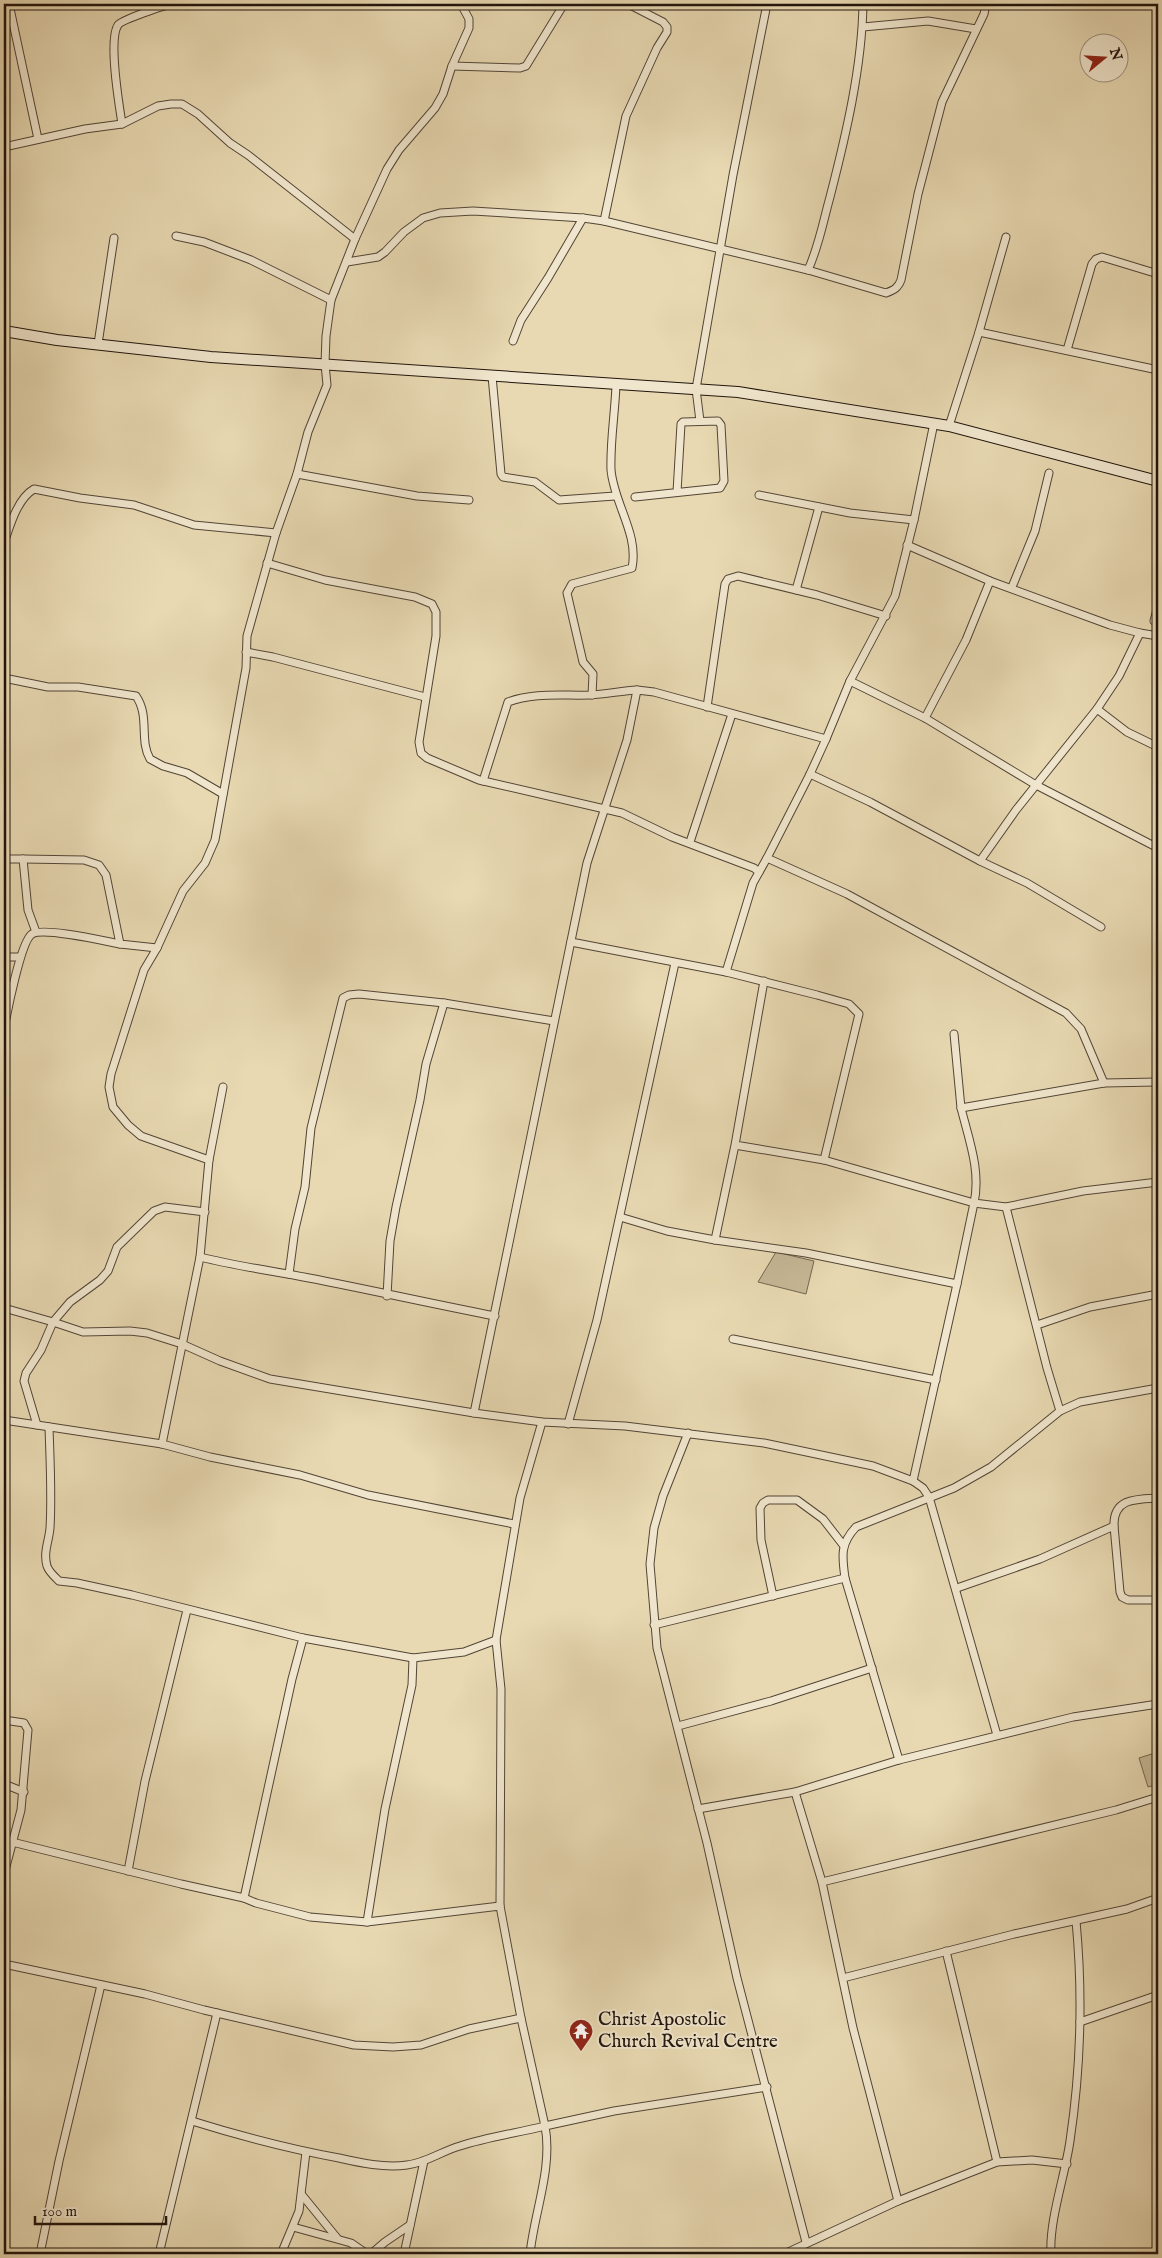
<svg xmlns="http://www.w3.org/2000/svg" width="1162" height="2258" font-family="'IM FELL English',serif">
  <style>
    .green { fill: #c6b896; stroke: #736651 }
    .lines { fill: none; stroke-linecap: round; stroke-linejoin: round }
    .minor-casing { stroke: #524536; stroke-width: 9 }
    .secondary-casing { stroke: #20140c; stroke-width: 12 }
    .minor { stroke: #f0e6cd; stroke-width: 7 }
    .secondary { stroke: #f0e6cd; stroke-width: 10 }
    .labels { text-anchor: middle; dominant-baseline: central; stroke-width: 4; stroke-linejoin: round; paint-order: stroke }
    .poi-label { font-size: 19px; fill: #20140c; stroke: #f0e6cd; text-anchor: start }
  </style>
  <rect width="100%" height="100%" fill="#e8d9b2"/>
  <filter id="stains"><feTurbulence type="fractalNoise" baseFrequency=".004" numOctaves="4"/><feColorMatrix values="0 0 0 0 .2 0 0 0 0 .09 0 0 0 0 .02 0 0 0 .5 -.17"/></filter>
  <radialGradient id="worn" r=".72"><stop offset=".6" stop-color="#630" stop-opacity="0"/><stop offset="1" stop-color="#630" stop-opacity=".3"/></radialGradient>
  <g class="green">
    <path d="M776,1252L814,1261L806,1294L758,1282Z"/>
    <path d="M1158,1752V1784L1148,1787L1139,1758Z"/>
  </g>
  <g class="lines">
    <defs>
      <g id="minor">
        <path d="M9,4L38,139"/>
        <path d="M863,27L928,21L976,29"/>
        <path d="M452,66L520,68L526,66L564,4"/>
        <path d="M122,124C119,104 108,40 118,25C121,20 165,5 172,4"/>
        <path d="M4,147L85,129L122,124L158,106L171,104H182L198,114L230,143L248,155L355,239"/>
        <path d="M604,221L626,116L657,48L667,32V27L663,22L628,4"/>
        <path d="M176,236L204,242L251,260L331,300"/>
        <path d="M347,262L378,257L385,252L404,232L423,218L440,213L473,211L583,218L604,221L808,270L886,293C894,290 898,288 901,280L918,194L942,102L984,14L986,4"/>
        <path d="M808,270C819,246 823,222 830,197C846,135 862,67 863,4"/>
        <path d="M979,332L1158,370"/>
        <path d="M513,341L521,320L548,278L583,218"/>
        <path d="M98,344L114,238"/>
        <path d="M1067,350L1092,264L1096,259L1102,257L1158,274"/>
        <path d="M492,376L501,474L503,477L535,482L559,500L615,496"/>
        <path d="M700,421L696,389L733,175L767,4"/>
        <path d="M949,426L979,332L1006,237"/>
        <path d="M297,474L417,496L469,500"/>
        <path d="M759,495L850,513L914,520"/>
        <path d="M635,497L720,488L724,481L721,425L718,421L683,422L681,424L677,492"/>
        <path d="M4,543C10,526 17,499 34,489L80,498L134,505L194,525L276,533"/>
        <path d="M907,545L990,581L1110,625L1140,633"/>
        <path d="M267,563L325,580L415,597L432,604L436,612V636L419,742L421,753L427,758L479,780L622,813L672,837L754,868L759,872"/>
        <path d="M1012,587L1035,531L1049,473"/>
        <path d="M796,590L819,507"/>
        <path d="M1154,621L1158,606"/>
        <path d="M246,652L273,657L425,697"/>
        <path d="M4,678L48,687H78L136,696C150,716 139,740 150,759L163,766L187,773L223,794"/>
        <path d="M850,681L925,718L1036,785L1016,810L980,861"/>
        <path d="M592,695L593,674L583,662L567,593L572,584L632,568C639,534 614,504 611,470C610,442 615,413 616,385"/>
        <path d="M707,707L725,584L728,579L738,576L817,595L886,616"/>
        <path d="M1097,709L1119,676L1140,633L1158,636"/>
        <path d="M925,718L966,640L990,581"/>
        <path d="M826,739L850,681L895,596L914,520L934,423"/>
        <path d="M1158,747L1127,732L1097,709L1036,785L1158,848"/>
        <path d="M810,774L870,802L980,861L1027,883L1101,927"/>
        <path d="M483,781L508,702C533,692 564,696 590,695C606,694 622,691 637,690"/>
        <path d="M690,842L732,714"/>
        <path d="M4,859H23L28,910L36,932"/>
        <path d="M23,859L84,860L99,865L106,875L120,944L157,948"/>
        <path d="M571,942L726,972L817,995L849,1004L859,1014L824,1160"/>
        <path d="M4,957H20"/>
        <path d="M726,972L753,883L767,858"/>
        <path d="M4,1029C7,1013 21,941 32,934C44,927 104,941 120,944"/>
        <path d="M954,1034L961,1108L1104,1083L1158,1082"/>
        <path d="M961,1108C969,1140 981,1171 974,1203L1006,1207L1083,1191L1158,1182"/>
        <path d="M735,1145L715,1240L806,1253L957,1284L974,1203L824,1160L735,1145L764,981"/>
        <path d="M209,1160L223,1087"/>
        <path d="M1006,1207L1047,1368L1060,1411"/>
        <path d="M205,1212L165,1207L154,1211L117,1247L108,1271L100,1280L70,1302L53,1322L83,1332L130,1331L147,1333L182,1344L220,1361L270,1379L474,1413L542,1422L625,1426L764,1443L873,1466L913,1481"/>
        <path d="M620,1217L667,1231L715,1240"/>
        <path d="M200,1257C236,1266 273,1271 309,1278C371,1290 433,1304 495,1316"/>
        <path d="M289,1274L295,1229L305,1187L311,1128L343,998L349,995L359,994L444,1003"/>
        <path d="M957,1284L913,1481L923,1488L929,1497L997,1735"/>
        <path d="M387,1296L390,1241L396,1207L420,1100L426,1064L444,1003L554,1021"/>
        <path d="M4,1308L53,1322L41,1350L26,1373L24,1381L37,1425"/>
        <path d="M1037,1325L1090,1307L1158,1294"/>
        <path d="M733,1339L936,1380"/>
        <path d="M474,1413L587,863L627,740L637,690L654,692L826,739L810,774L767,858L847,894L1066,1013L1081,1029L1104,1083"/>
        <path d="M4,1420L162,1444L210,1457L300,1475L368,1495L514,1524"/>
        <path d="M568,1424L597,1320L675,963"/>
        <path d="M49,1427C50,1461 52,1494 50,1528C49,1541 43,1552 47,1566C49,1572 54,1576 59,1581L77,1583L132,1595L303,1638L413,1658L464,1652L496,1640"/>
        <path d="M688,1433L663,1496L654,1528L650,1564L657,1648L707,1843L737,1978L806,2242"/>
        <path d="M162,1444L200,1257L209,1160L141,1136L128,1125L113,1107L109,1087L111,1074L144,970L157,948L183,891L205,863L215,840L246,668L247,636L276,533L297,474L308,432L327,385L325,364L326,336L331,300L355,239L387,169L399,150L435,108L443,94L452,66L469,28V19L461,4"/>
        <path d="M1114,1526C1113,1498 1136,1499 1158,1498"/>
        <path d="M957,1588L1040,1559L1114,1526L1120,1592L1122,1597L1128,1600H1158"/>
        <path d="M773,1596L761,1540L760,1508L763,1503L768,1500H797L823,1519L844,1546"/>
        <path d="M654,1625L845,1578"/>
        <path d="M4,1720L24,1723L28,1730L21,1810L4,1874"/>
        <path d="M678,1726L771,1701L872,1668"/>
        <path d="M899,1760L845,1578C842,1556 840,1544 856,1527L954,1488L991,1467L1060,1411L1080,1402L1158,1388"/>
        <path d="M4,1784L24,1792"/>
        <path d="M795,1792L822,1882L853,2028L898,2201"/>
        <path d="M698,1809L795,1792L899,1760L1073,1717L1158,1704"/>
        <path d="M128,1871L145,1781L187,1610"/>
        <path d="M822,1882L1116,1810L1158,1797"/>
        <path d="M244,1898L292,1679L303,1638"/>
        <path d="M500,1906L501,1689L496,1640L520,1498L542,1422"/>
        <path d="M367,1922L385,1809L412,1685L413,1658"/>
        <path d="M946,1951L997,2162"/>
        <path d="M4,1964L145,1994L204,2010L354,2045L393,2047L421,2045L469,2029L521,2018L500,1906L367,1922L310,1917L256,1903L244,1898L181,1884L12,1842"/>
        <path d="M843,1978L1014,1934L1127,1909L1158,1898"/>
        <path d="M1080,2022L1158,1995"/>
        <path d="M192,2121C240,2136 289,2149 339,2158C361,2163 384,2168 407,2165C426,2163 442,2151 460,2146C488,2137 517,2133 545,2126L521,2018"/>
        <path d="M302,2195L337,2238"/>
        <path d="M293,2227L351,2243L367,2254"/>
        <path d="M40,2254L59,2161L101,1985"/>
        <path d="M159,2254L217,2013"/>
        <path d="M281,2254L299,2211L306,2152"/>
        <path d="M371,2254L385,2242L410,2225"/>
        <path d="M404,2254L424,2161"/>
        <path d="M530,2254C534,2213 553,2168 545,2126L614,2111L767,2087"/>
        <path d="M784,2254L898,2201L997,2162L1032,2160L1067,2164"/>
        <path d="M1051,2254C1049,2220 1065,2176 1070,2141C1081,2067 1083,1995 1076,1921"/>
      </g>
      <path id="secondary" d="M4,331L57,340L211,357L738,392L949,426L1158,481"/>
    </defs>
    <use href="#minor" class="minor-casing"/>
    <use href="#secondary" class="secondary-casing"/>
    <use href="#minor" class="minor"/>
    <use href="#secondary" class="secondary"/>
  </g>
  <defs>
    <symbol id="temple-pin" viewBox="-11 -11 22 30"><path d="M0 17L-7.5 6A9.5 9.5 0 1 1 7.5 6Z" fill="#8f2418" stroke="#f0e6cd"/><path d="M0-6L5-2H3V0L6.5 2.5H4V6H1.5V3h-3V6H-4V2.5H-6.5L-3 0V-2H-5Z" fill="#fff"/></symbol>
  </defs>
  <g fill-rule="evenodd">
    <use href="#temple-pin" x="567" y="2017" width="28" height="38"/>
  </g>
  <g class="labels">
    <g class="poi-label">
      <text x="598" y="2020">Christ Apostolic<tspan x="598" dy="22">Church Revival Centre</tspan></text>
    </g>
  </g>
  <rect width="1162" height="2258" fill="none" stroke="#e8d9b2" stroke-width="20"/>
  <rect x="5" y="5" width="1152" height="2248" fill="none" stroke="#20140c" stroke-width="2.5"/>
  <rect x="10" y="10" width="1142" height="2238" fill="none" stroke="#20140c"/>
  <g transform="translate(1104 58) rotate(72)"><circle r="24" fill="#f0e6cd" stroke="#9d9280"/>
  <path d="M0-4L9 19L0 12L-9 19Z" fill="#8f2418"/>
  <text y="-8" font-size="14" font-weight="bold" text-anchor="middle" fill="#20140c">N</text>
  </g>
  <path d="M35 2216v8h131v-8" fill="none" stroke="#20140c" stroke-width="2.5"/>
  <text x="42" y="2216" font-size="15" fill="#20140c" stroke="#f0e6cd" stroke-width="4" paint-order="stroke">100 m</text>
  <rect width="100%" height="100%" filter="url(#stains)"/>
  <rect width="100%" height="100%" fill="url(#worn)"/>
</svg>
